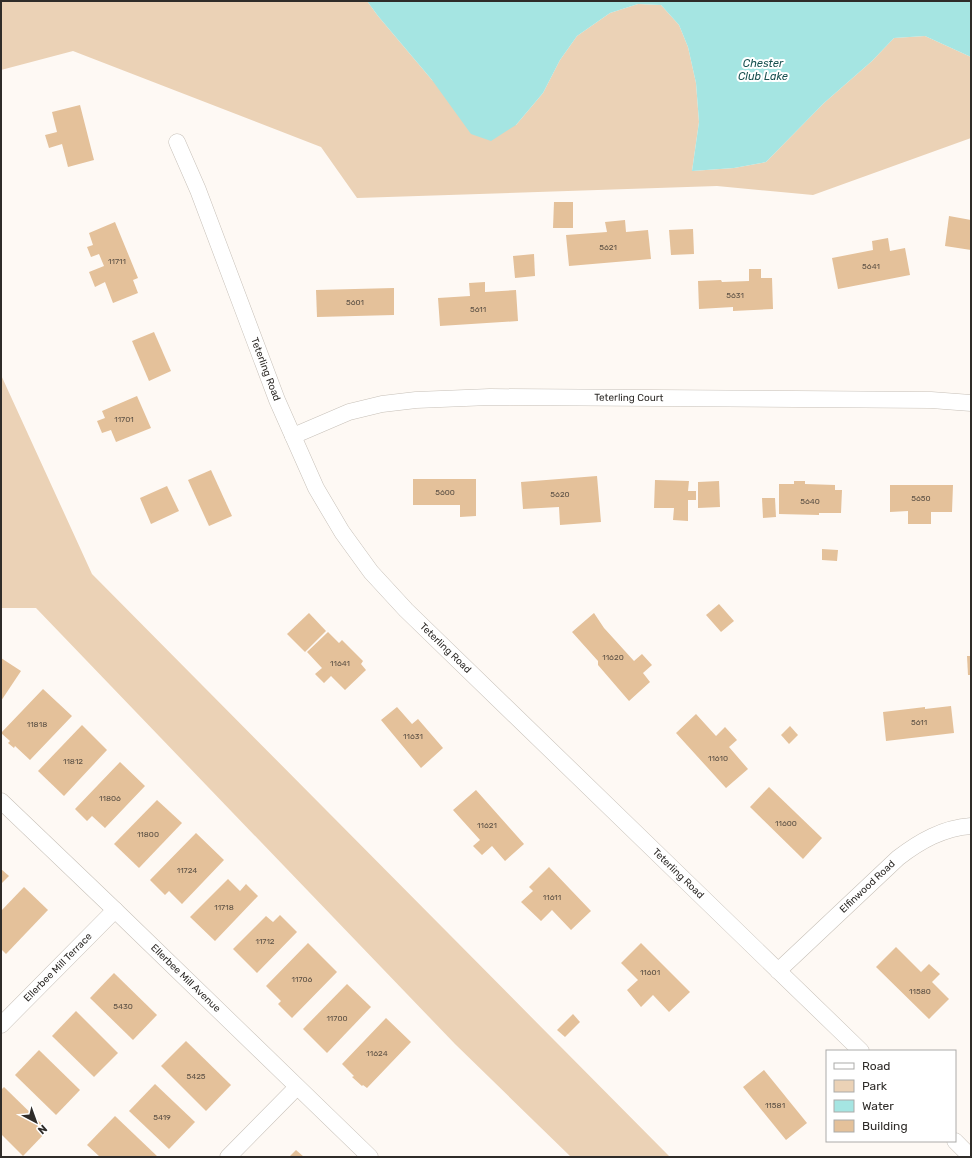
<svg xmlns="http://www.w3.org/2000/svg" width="972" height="1158" font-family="Rubik,sans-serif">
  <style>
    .green { fill: #ebd2b6 }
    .water { fill: #a5e5e2 }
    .building { fill: #e4c19a }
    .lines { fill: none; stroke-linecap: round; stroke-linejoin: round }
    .street-casing { stroke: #c7c0b8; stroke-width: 17 }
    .street { stroke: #fff; stroke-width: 16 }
    .labels { text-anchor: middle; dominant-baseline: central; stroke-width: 4; stroke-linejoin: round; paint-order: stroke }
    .number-label { font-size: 8px; fill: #5c5145 }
    .street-label { font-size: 10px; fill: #2f2c29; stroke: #fff }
    .water-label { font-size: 11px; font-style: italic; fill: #18504f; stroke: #fff }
  </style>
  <rect width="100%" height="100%" fill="#fef9f4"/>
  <g class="green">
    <path d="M1,1H367L378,16L432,80L516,125L543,93L560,60L577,36L610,13L638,4L661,5L679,25L688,47L696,83L699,122L692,171L734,168L766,162L824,103L872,61L894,38L925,36L971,57V138L813,195L717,186L357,198L321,147L73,51L1,70Z"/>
    <path d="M1,375L92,574L670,1157H571L455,1044L36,608H1Z"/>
  </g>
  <path class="water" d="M367,1H971V57L925,36L894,38L872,61L824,103L766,162L734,168L692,171L699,122L696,83L688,47L679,25L661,5L638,4L610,13L577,36L560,60L543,93L516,125L491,141L471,134L432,80L378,16Z"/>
  <g class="building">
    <path d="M80,105L94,160L68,167L62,144L49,148L45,135L57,132L52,112Z"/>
    <path d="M554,202H573V228H553Z"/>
    <path d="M949,216L971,220V250L945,246Z"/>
    <path d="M625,220L626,232L648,230L651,259L569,266L566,235L607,232L605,222Z"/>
    <path d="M115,222L138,278L133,280L138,293L113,303L105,282L95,287L89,272L104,266L99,254L91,257L87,247L93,245L89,233Z"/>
    <path d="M693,229L694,254L671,255L669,230Z"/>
    <path d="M888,238L890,251L905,248L910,275L838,289L832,258L873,250L872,241Z"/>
    <path d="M534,254L535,276L515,278L513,256Z"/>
    <path d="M749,269H761V278H772L773,309L733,311V307L699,309L698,281L721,280L722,282L749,281Z"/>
    <path d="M485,282V292L516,290L518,321L440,326L438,298L470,296L469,283Z"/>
    <path d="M394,288V315L317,317L316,290Z"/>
    <path d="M154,332L171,371L149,381L132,341Z"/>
    <path d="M137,396L151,428L116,442L111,430L102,433L97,421L105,418L102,411Z"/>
    <path d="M211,470L232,516L209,526L188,480Z"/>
    <path d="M597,476L601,522L560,525L559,507L523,509L521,482Z"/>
    <path d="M413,479H476V516L460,517V505H413Z"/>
    <path d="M655,480L689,481L688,491H696V500H688V521L673,520L674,508H654Z"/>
    <path d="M719,481L720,507L698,508V482Z"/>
    <path d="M794,481H805V484L835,485V490H842L841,513H819V515L779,514V484H794Z"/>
    <path d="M890,485H953L952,512H931V524H908V511L890,512Z"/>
    <path d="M167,486L179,511L151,524L140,498Z"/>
    <path d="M762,498H775L776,517L763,518Z"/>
    <path d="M822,549L838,550L837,561L822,560Z"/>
    <path d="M719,604L734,621L721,632L706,615Z"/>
    <path d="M309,613L326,631L305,652L287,634Z"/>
    <path d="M594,613L604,628L634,661L642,654L652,665L643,673L650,682L629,701L598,665V661L572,632Z"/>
    <path d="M328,632L339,643L342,640L363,661L361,664L366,670L345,690L331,676L324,683L315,674L322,668L307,652Z"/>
    <path d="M967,656H971V675H968Z"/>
    <path d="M1,658L21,671L1,701Z"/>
    <path d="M43,689L72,716L30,760L15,746L14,748L8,743L10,741L1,733Z"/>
    <path d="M951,706L954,733L886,741L883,712L925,707V709Z"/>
    <path d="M397,707L412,724L418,719L443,748L421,768L381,720Z"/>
    <path d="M696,714L716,736L725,727L737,740L729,747L748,769L726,788L676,733Z"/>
    <path d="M82,725L107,750L64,796L38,771Z"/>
    <path d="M790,726L798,735L789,744L781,735Z"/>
    <path d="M120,762L145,786L105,828L92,816L87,821L75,809Z"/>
    <path d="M769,787L822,838L803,859L750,807Z"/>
    <path d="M476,790L524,844L505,861L492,846L482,855L473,846L480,840L453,810Z"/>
    <path d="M157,800L182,823L139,868L114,844Z"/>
    <path d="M196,833L224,860L182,904L169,891L165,895L150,880Z"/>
    <path d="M549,867L591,911L571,930L552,910L541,921L521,902L533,891L529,887Z"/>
    <path d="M1,869L9,876L1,884Z"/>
    <path d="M228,879L240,891L246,884L258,896L215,941L190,917Z"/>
    <path d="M24,887L48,910L6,954L1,949V911Z"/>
    <path d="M280,915L297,932L257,973L233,949L266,916L273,922Z"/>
    <path d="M308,943L337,972L292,1018L278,1004L281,1001L266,986Z"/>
    <path d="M641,943L690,992L669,1012L653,995L641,1007L627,990L638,980L621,963Z"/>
    <path d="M896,947L921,972L929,964L940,974L932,982L949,999L929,1019L876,967Z"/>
    <path d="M114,973L157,1015L133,1040L90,998Z"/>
    <path d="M347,984L371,1007L327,1053L303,1029Z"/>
    <path d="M76,1011L118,1053L94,1077L52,1036Z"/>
    <path d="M573,1014L580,1022L565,1037L557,1030Z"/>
    <path d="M386,1018L411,1042L367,1088L363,1085L362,1086L352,1077L354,1076L342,1064Z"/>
    <path d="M186,1041L231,1085L206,1111L161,1066Z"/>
    <path d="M39,1050L80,1090L56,1115L15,1075Z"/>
    <path d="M764,1070L807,1123L786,1140L743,1087Z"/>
    <path d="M155,1084L195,1122L169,1149L129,1111Z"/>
    <path d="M4,1087L48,1130L23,1156L1,1134V1090Z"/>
    <path d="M115,1116L158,1157H100L87,1145Z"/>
    <path d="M296,1150L304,1157H289Z"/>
  </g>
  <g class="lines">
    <defs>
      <g id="street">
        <path id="s1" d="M177,142L198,190L277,400L316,488L342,532L371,572L406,610L861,1051"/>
        <path id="s2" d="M293,436L349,412L382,404L416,400L490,397L931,400L971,403"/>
        <path id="s3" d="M1,801L115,910L370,1157"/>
        <path id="s4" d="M778,971L898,858C920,841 943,828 971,826"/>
        <path id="s5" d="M1,1025L115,910"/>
        <path d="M955,1141L971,1157"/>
        <path d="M228,1157L297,1087"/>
      </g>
    </defs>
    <use href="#street" class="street-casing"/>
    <use href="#street" class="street"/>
  </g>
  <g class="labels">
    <g class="number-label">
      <text x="608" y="247">5621</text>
      <text x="117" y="261">11711</text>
      <text x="871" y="266">5641</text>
      <text x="735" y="295">5631</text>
      <text x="355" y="302">5601</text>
      <text x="478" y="309">5611</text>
      <text x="124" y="419">11701</text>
      <text x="445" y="492">5600</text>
      <text x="560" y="494">5620</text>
      <text x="921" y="498">5650</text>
      <text x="810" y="501">5640</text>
      <text x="613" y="657">11620</text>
      <text x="340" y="663">11641</text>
      <text x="919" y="722">5611</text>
      <text x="37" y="724">11818</text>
      <text x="413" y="736">11631</text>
      <text x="718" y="758">11610</text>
      <text x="73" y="761">11812</text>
      <text x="110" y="798">11806</text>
      <text x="786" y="823">11600</text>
      <text x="487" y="825">11621</text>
      <text x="148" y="834">11800</text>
      <text x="187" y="870">11724</text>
      <text x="552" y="897">11611</text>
      <text x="224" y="907">11718</text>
      <text x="265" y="941">11712</text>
      <text x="650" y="972">11601</text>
      <text x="302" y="979">11706</text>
      <text x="920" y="991">11580</text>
      <text x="123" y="1006">5430</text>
      <text x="337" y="1018">11700</text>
      <text x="377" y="1053">11624</text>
      <text x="196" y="1076">5425</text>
      <text x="775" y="1105">11581</text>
      <text x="162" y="1117">5419</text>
    </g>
    <g class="street-label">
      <text stroke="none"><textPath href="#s1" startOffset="244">Teterling Road</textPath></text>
      <text stroke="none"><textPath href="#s2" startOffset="342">Teterling Court</textPath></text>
      <text stroke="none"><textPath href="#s1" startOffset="580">Teterling Road</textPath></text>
      <text stroke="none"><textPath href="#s1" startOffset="904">Teterling Road</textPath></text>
      <text stroke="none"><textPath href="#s4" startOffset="123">Elfinwood Road</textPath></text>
      <text stroke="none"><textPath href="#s5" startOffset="81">Ellerbee Mill Terrace</textPath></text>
      <text stroke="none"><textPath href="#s3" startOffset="256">Ellerbee Mill Avenue</textPath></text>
    </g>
    <g class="water-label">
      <text x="763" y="63">Chester<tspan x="763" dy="13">Club Lake</tspan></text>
    </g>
  </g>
  <rect width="972" height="1158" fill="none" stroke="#2f2c29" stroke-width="4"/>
  <rect x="826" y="1050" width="130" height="92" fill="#ffffff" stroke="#acaba9"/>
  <rect x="834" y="1063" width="20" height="6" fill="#ffffff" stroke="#acaba9"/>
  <text x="862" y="1070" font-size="12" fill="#2f2c29">Road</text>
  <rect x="834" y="1080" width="20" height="12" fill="#ebd2b6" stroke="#acaba9"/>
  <text x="862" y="1090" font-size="12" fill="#2f2c29">Park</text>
  <rect x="834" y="1100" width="20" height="12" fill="#a5e5e2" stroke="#acaba9"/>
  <text x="862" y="1110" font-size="12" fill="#2f2c29">Water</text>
  <rect x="834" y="1120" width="20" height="12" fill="#e4c19a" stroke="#acaba9"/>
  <text x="862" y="1130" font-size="12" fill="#2f2c29">Building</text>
  <g transform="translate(36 1122) rotate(139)" stroke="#ffffff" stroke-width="3" paint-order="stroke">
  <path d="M0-3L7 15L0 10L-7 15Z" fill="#2f2c29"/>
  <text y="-6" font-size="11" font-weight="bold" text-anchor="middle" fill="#2f2c29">N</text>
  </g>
</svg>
